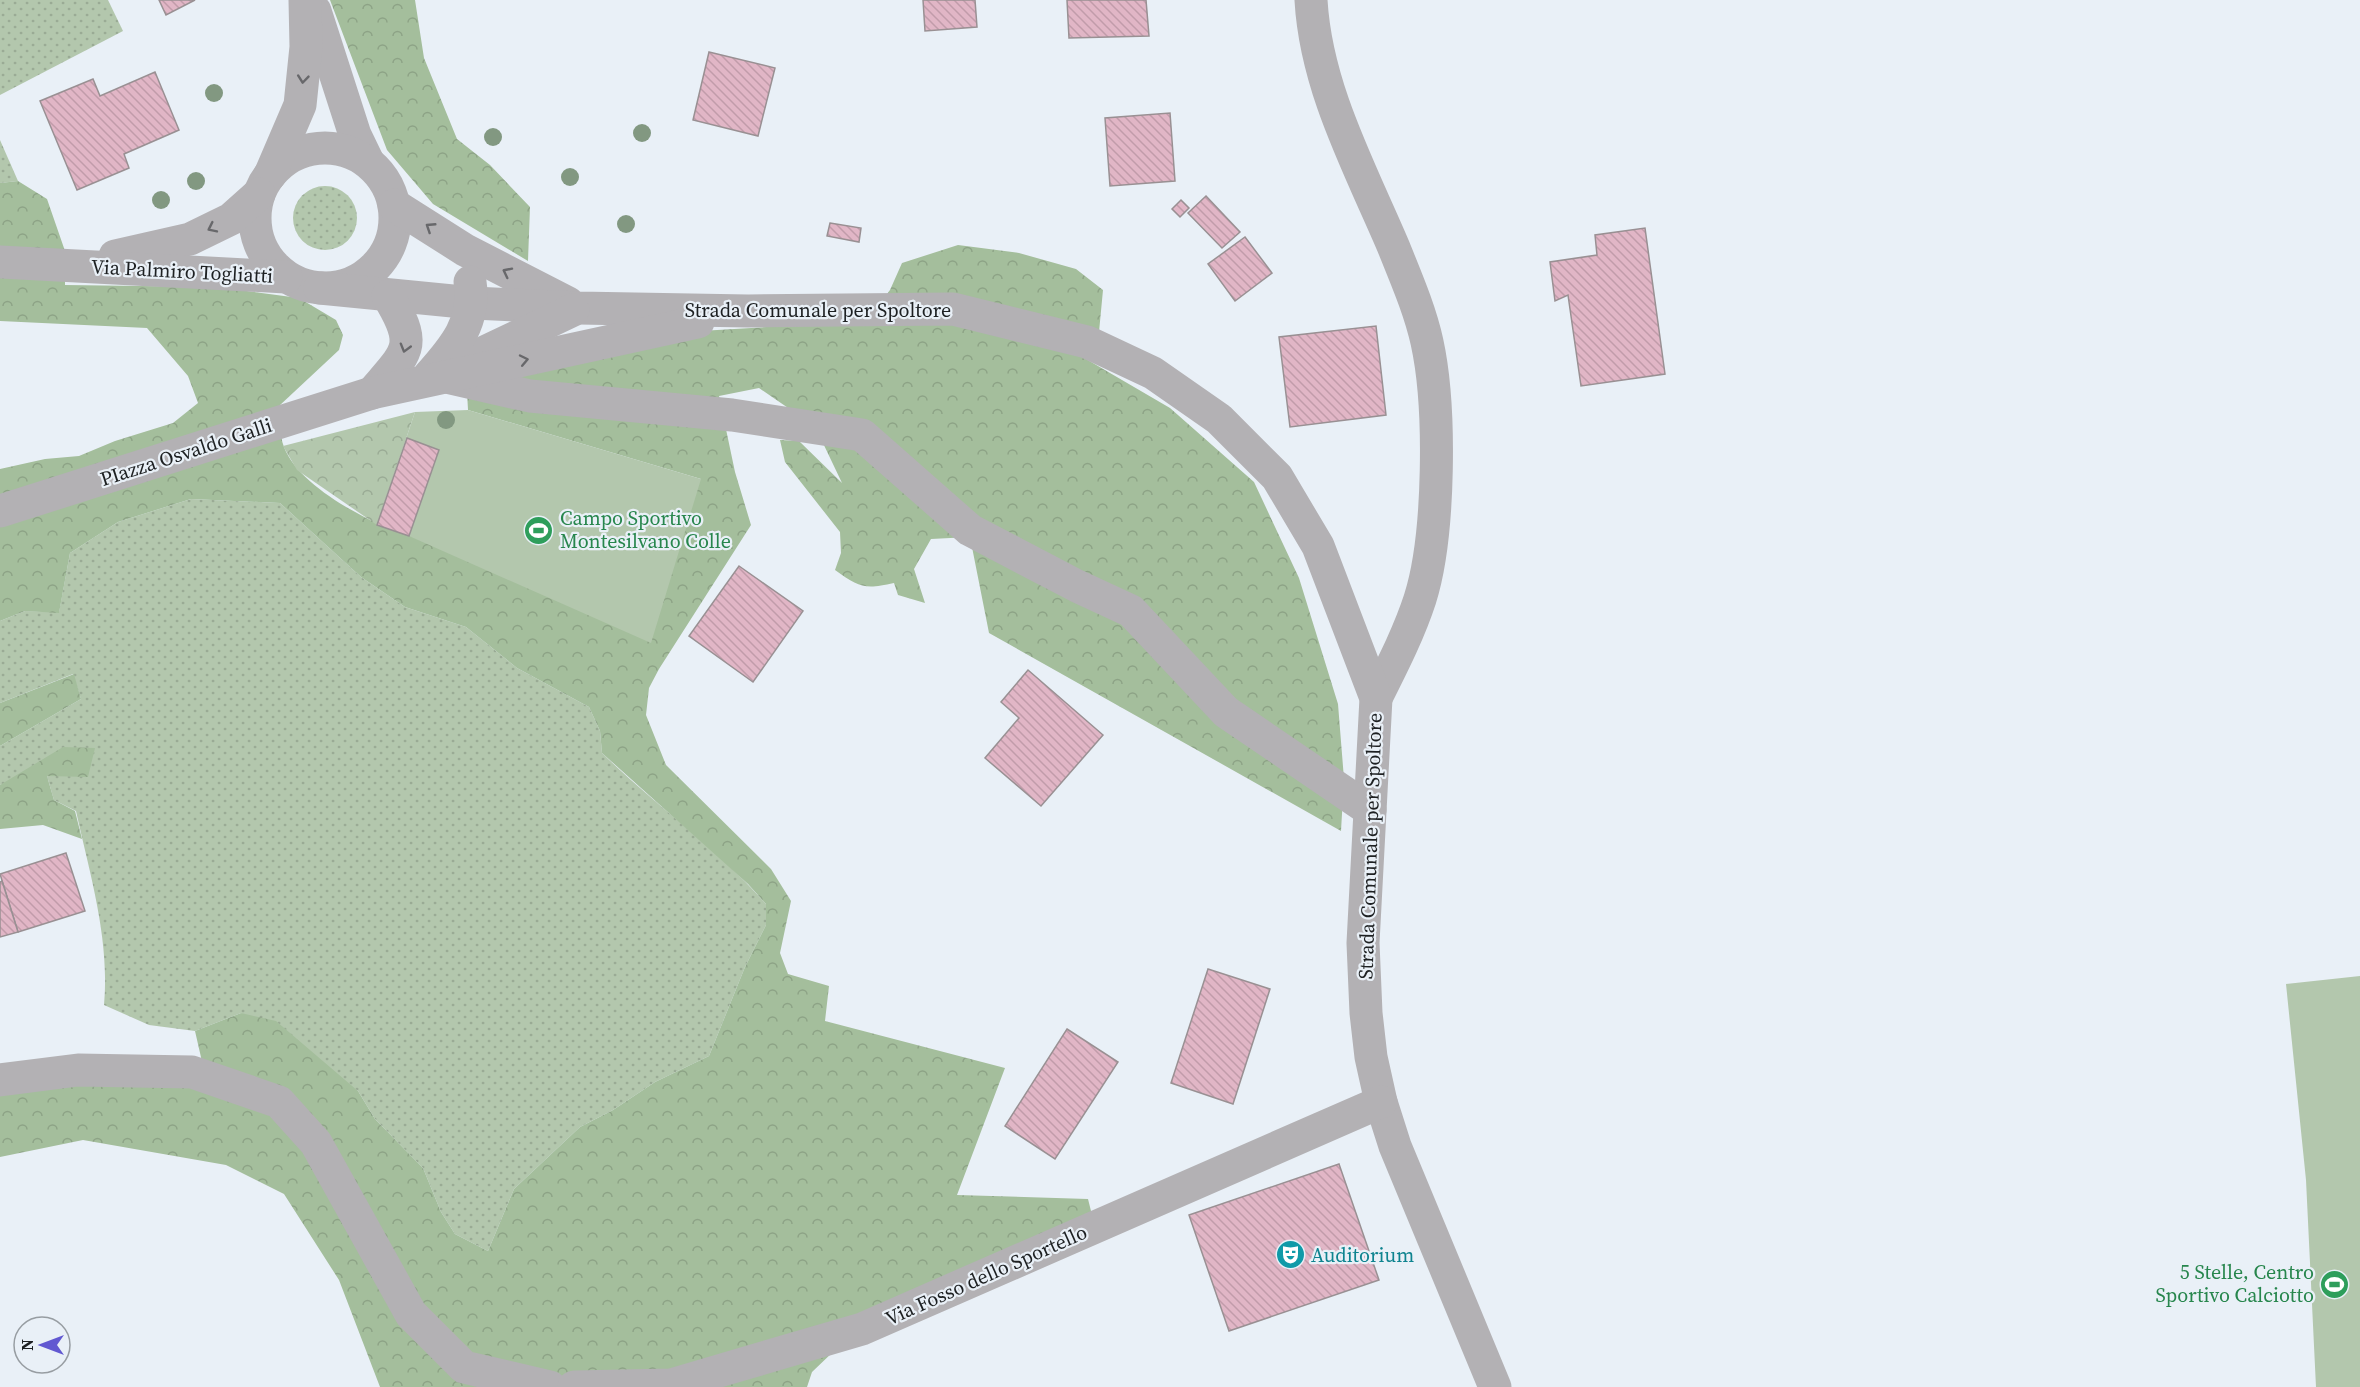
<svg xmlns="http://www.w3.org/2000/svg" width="2360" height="1387" font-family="'Source Serif 4',serif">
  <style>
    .grass { fill: url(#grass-dots) }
    .forest { fill: url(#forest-crowns) }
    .park { fill: url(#park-crowns) }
    .garden { fill: #b3c7ad }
    .building { fill: url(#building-back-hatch); stroke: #999093; stroke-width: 1.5 }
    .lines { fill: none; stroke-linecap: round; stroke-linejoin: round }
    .minor { stroke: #b3b1b4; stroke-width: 33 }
    .tree { fill: #829881 }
    .oneway { stroke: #68686b }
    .labels { text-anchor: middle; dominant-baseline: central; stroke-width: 4.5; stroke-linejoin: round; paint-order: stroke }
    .street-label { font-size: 20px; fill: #1d2022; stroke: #e9f0f7 }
    .leisure-label { font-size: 20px; fill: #27864d; stroke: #e9f0f7; text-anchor: start }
    .culture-label { font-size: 20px; fill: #0d838f; stroke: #e9f0f7; text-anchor: start }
  </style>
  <defs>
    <pattern id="grass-dots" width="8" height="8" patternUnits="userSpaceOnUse" patternTransform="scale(1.5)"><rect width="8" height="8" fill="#b3c7ad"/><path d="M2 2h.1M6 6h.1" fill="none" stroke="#9aab95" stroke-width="1.8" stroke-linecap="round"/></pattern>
    <pattern id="forest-crowns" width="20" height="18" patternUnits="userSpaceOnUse" patternTransform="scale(1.5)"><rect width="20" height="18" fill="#a4be9c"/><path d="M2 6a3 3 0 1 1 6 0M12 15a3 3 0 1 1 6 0" fill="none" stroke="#8da386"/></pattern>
    <pattern id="park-crowns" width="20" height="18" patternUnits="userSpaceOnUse" patternTransform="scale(1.5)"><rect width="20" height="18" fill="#b3c7ad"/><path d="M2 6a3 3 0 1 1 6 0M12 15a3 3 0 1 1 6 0" fill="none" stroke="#9aab95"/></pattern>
    <pattern id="building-back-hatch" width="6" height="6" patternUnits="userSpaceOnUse" patternTransform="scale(1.5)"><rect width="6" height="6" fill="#e1b6c6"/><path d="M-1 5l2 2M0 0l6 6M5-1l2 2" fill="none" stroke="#c19caa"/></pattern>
  </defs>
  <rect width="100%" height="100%" fill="#e9f0f7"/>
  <g class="grass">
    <path d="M0,0H108L123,31L0,95Z"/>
    <path d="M0,140L18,181L0,183Z"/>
    <circle cx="325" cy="218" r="32"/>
    <path d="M191,499L280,503L361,577L405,607L466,627L517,668L589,707L600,731L602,753C655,805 717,848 766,904V925L745,967L709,1056L655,1082L613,1110L580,1127L514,1189L488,1251L455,1234L441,1212L423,1168L375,1119L358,1091L241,1013L195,1031L149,1025L104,1005C110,939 90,875 76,811L54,800L47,776L95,748L0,785V746L81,699L73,674L0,703V621L25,611L59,612L70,553L118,522Z"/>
  </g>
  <g class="forest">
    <path d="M330,0H415L424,58L457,139L490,165L530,207L528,261L433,204L387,150Z"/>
    <path d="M18,181L47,199L65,251V285L218,287L299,298L336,320L343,335L339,350L279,406C280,419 279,435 284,447C299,487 370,523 409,536L701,479L468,410L467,392L501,381L700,331L867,321L890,290L902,263L958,245L1019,253L1076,269L1103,290L1099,332L1086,359L1170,408L1254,482L1299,578L1338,704L1344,779L1341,831L989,633L970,537L931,539L914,569L925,603L898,595L894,583C864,590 859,587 835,570L841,553L840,532L785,462L780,440L799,441L842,483L822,441L794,412L759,388L719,396L735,472L751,525L659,669L649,688L646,715L666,765L771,869L791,901L780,953L788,974L829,986L825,1021L1005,1068L957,1195L1088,1199L1093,1219L878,1309L812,1372L807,1387H380L339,1280L284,1194L226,1165L83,1140L0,1157V1091L203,1066L195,1031L241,1013L276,1021L358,1091L375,1119L423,1168L441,1212L455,1234L488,1251L514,1189L580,1127L613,1110L655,1082L709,1056L745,967L766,925V904L748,884L602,753L600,731L589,707L517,668L466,627L405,607L361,577L280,503L191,499L118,522L70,553L59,613L25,611L0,621V469L45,459L79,456L115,441L173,423L198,403L188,376L147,328L0,321V183Z"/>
    <path d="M74,674L81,699L0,746V703Z"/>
    <path d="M63,747L95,748L88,777L47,776L54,800L75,811L82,839L43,825L0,829V785Z"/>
  </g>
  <path class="park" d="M415,412L377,525L297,470L283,446Z"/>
  <g class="garden">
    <path d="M468,410L701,479L651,643L409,536L377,525L415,412Z"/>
    <path d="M2360,976V1387H2316L2306,1180L2286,984Z"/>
  </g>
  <g class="building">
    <path d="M159,0H195L166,15Z"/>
    <path d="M923,0H975L977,27L925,31Z"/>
    <path d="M1067,0H1146L1149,36L1069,38Z"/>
    <path d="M709,52L775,68L758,136L693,120Z"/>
    <path d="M155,72L179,130L124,154L129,168L77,190L40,101L93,79L100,96Z"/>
    <path d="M1170,113L1175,181L1110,186L1105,118Z"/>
    <path d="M1206,196L1240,232L1222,248L1188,213Z"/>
    <path d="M1181,200L1189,208L1180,217L1172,209Z"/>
    <path d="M830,223L861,228L859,242L827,236Z"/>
    <path d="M1645,228L1665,374L1581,386L1568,295L1555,301L1550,262L1597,255L1595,235Z"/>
    <path d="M1245,237L1272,273L1235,301L1208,264Z"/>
    <path d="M1376,326L1386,415L1290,427L1279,337Z"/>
    <path d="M407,438L439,450L409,536L377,525Z"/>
    <path d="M739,566L803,611L753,682L689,636Z"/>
    <path d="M1028,670L1103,735L1041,806L985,758L1019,718L1001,702Z"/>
    <path d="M66,853L85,911L18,932L0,874Z"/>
    <path d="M2,881L18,932L0,937V882Z"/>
    <path d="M1208,969L1270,989L1233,1104L1171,1083Z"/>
    <path d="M1067,1029L1118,1062L1055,1159L1005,1126Z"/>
    <path d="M1339,1164L1379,1280L1229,1331L1189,1215Z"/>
  </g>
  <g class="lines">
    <g class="minor">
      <path d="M1311,0C1316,88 1360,168 1394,248C1406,278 1420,310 1427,342C1441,406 1440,536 1420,599C1409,633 1392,666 1376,698"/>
      <path d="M315,11L355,135L368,162"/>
      <circle cx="325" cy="218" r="70"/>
      <path d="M270,175L300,105L306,47L305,0"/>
      <path d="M394,205L465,250L568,303"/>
      <path d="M115,256L190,239L231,219L259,194"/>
      <path d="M0,262L286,277"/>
      <path d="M320,288L473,303L578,308L748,311L953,309L1087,342L1153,373L1219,419L1277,477L1318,546L1376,698L1363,943L1366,1013L1371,1057L1381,1102L1395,1146L1495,1387"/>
      <path d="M468,360L573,310"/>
      <path d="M429,376C455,347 476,322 470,282"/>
      <path d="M446,377L530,396L732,415L862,435L970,530L1077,586L1131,611L1226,712L1370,810"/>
      <path d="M372,393C408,351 419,347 388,296"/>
      <path d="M0,511L372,393L698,322"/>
      <path d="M0,1080L78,1070L192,1072L279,1102L316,1143L411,1314L464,1367L550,1387"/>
      <path d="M574,1387L671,1385L862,1329L1381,1102"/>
    </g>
  </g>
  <g class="tree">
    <circle cx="214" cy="93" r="9"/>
    <circle cx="642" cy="133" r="9"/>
    <circle cx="493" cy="137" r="9"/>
    <circle cx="570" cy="177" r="9"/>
    <circle cx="196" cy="181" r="9"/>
    <circle cx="161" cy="200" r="9"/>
    <circle cx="626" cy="224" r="9"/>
    <circle cx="446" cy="420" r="9"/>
  </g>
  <defs><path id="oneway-chevron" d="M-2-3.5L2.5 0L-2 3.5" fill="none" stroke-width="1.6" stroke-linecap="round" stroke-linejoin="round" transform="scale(1.5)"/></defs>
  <g class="oneway">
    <use href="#oneway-chevron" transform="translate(303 79) rotate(96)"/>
    <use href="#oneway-chevron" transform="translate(430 227) rotate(-147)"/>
    <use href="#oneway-chevron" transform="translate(212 228) rotate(154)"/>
    <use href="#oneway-chevron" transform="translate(507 272) rotate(-153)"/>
    <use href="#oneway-chevron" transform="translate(405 348) rotate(106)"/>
    <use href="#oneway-chevron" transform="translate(524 360) rotate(-12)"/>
  </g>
  <defs>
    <symbol id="stadium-disc" viewBox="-11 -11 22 22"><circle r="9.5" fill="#2e9e5b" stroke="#e9f0f7"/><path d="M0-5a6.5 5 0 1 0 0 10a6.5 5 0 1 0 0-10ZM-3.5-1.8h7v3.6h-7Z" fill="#fff"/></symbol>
    <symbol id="theatre-disc" viewBox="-11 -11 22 22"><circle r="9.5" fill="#0f9aa8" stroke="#e9f0f7"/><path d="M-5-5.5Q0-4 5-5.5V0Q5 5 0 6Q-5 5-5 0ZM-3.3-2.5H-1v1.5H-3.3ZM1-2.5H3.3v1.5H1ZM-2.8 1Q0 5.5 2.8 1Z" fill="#fff"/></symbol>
  </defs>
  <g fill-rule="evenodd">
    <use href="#stadium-disc" x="522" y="514" width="33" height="33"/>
    <use href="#theatre-disc" x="1274" y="1238" width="33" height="33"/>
    <use href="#stadium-disc" x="2318" y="1268" width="33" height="33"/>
  </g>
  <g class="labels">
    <g class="street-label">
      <text transform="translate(182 271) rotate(3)">Via Palmiro Togliatti</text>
      <text x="818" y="310">Strada Comunale per Spoltore</text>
      <text transform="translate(186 452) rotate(-18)">PIazza Osvaldo Galli</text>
      <text transform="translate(1370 846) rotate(-88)">Strada Comunale per Spoltore</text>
      <text transform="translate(986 1275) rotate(-24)">Via Fosso dello Sportello</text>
    </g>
    <g class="leisure-label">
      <text x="560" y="518">Campo Sportivo<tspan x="560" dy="23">Montesilvano Colle</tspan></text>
      <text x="2314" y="1272" text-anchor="end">5 Stelle, Centro<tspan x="2314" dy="23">Sportivo Calciotto</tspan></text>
    </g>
    <g class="culture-label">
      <text x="1311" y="1255">Auditorium</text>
    </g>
  </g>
  <g transform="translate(42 1345) rotate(270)"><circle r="28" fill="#e9f0f7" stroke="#979da2" stroke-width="1.5"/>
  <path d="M0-4.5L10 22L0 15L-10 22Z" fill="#6158d1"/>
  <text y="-9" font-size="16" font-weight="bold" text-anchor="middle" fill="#1d2022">N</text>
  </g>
</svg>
